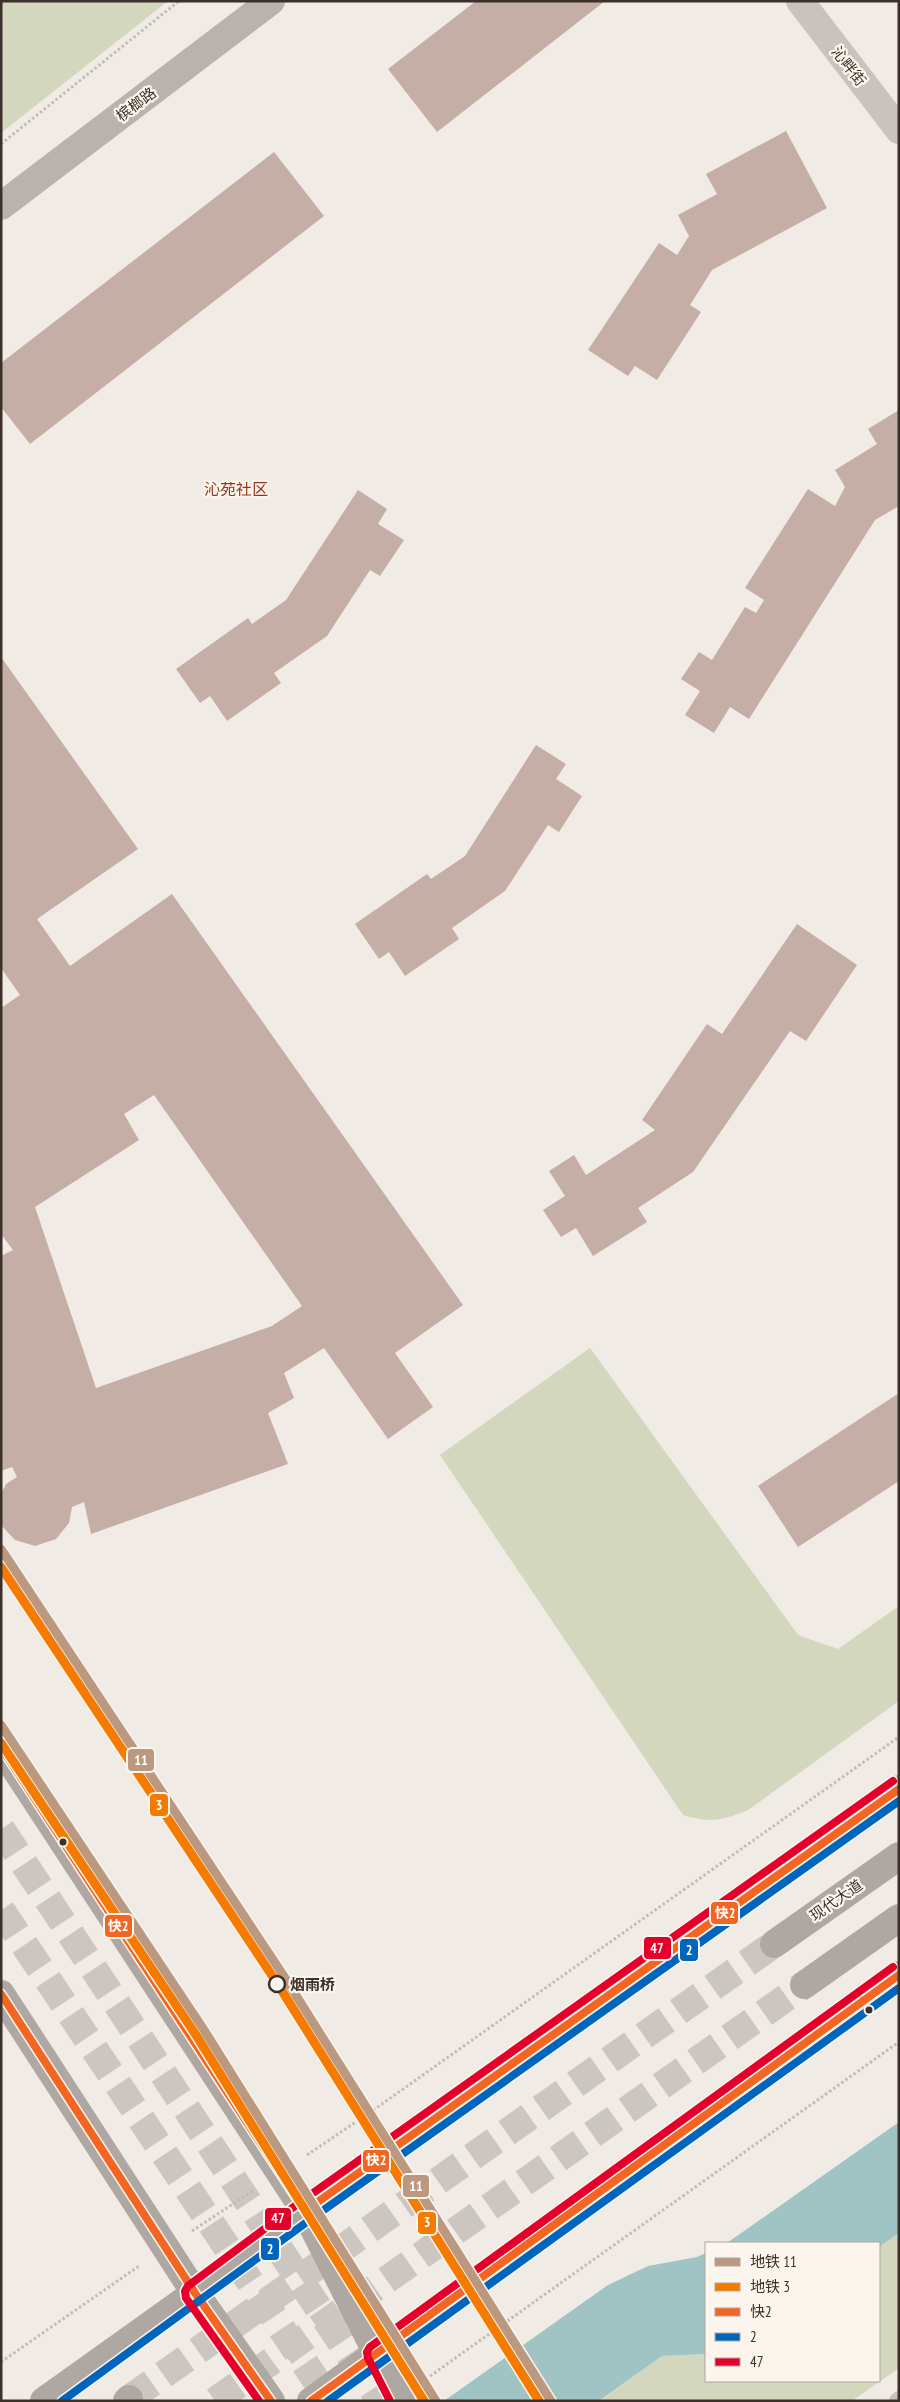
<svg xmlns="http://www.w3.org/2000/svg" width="900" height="2402" font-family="'PT Sans Narrow','Noto Sans SC',sans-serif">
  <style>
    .green { fill: #d2d7be }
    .water { fill: #9fc4c3 }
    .building { fill: #c5aea5; fill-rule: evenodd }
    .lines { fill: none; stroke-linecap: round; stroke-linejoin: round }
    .primary-tunnel { stroke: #ccc6c0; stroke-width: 28; stroke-dasharray: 28 14; stroke-linecap: butt }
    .path { stroke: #c3bbb5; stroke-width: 3; stroke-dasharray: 2.5 2.5; stroke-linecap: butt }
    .lane { stroke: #cac3bd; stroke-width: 18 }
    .street { stroke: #cac3bd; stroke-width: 28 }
    .secondary { stroke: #bab3ad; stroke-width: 28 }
    .primary { stroke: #afa7a2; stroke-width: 28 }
    .bus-1-casing { stroke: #fcf5ed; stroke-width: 11 }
    .bus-2-casing { stroke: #fcf5ed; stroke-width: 11 }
    .bus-3-casing { stroke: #fcf5ed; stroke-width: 11 }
    .bus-1 { stroke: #f26522; stroke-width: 8 }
    .bus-2 { stroke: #0065bd; stroke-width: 8 }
    .bus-3 { stroke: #e4002b; stroke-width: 8 }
    .metro-1-casing { stroke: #fcf5ed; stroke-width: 12 }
    .metro-2-casing { stroke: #fcf5ed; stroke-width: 12 }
    .metro-1 { stroke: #bb9981; stroke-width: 9 }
    .metro-2 { stroke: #f57b00; stroke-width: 9 }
    .bus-dot { fill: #3c302a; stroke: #fcf5ed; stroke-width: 2 }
    .stop-dot { fill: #fcf5ed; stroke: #3c302a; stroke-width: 2.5 }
    .labels { text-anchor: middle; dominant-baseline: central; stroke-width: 4.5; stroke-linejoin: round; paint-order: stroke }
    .street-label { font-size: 15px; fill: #3c302a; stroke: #fcf5ed }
    .stop-label { font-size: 15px; font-weight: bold; fill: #3c302a; stroke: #fcf5ed; text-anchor: start }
    .neighbourhood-label { font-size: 16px; fill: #92381c; stroke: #fcf5ed }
    .line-badge { stroke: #fcf5ed; stroke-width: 2 }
    .badge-label { font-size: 14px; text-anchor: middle; font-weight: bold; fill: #fff }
  </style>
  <rect width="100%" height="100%" fill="#f0ebe5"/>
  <g class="green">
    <path d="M1,1H168L1,133Z"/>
    <path d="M590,1348L798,1635L838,1649L899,1606V1701L748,1810C722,1821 710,1823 683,1815L440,1455Z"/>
    <path d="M899,2233V2368L852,2401H600L662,2356L706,2354V2381H879V2247Z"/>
  </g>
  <g class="water">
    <path d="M899,2122V2233L879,2247V2243H727Z"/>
    <path d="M706,2253V2354L662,2356L599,2401H444L608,2285L648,2266L697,2257Z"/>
  </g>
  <g class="building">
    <path d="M476,1H605L437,132L388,69Z"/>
    <path d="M786,131L827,208L712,270L690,305L701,312L657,380L635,366L628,376L588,350L659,243L677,255L689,236L678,215L717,194L706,174Z"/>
    <path d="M274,152L324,216L30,444L1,407V363Z"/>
    <path d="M899,410V506L875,520L749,719L730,707L714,733L685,715L700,691L681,679L699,652L712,660L745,607L756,613L764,600L745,588L808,489L835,506L845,487L835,470L877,444L868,429Z"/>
    <path d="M358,490L387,509L378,524L404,540L380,576L370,570L327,636L274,673L281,683L227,721L210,696L200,703L176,669L248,618L252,624L286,600Z"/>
    <path d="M1,657L138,849L37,919L70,966L172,894L463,1305L395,1353L433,1407L388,1439L324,1348L284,1373L294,1398L268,1413L288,1464L91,1534L84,1502L72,1507L69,1523L56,1539L35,1546L15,1540L1,1525V1494L6,1484L17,1477L12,1467L1,1471V1256L13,1250L1,1234V1008L20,995L1,968ZM154,1095L302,1306L272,1326L96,1388L35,1207L139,1140L124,1114Z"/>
    <path d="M536,745L566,764L556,779L582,796L559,832L548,825L505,891L452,928L459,939L405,976L389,952L379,959L355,924L427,874L431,879L465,856Z"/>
    <path d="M797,924L857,965L806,1041L790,1031L693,1172L638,1208L647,1222L593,1256L576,1228L561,1237L543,1210L565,1196L549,1171L574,1155L586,1175L655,1130L642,1120L707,1024L722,1034Z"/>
    <path d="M899,1393V1481L798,1547L758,1486Z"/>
  </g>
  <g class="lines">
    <g class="primary-tunnel">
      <path d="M1,1829L380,2401"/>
      <path d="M1,1910L330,2401"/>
      <path d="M129,2399L774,1944"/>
      <path d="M215,2401L804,1985"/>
    </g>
    <g class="path">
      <path d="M1,144L179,1"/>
      <path d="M307,2155L375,2109L899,1737"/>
      <path d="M192,2231L254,2190"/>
      <path d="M1,2362L139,2266"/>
      <path d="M426,2379L899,2042"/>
    </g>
    <path class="lane" d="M898,2401L899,2400"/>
    <path class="street" d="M800,1L899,130"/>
    <path class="secondary" d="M1,206L271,1"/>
    <g class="primary">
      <path d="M1,1747L305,2211L401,2401"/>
      <path d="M774,1944L899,1856"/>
      <path d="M804,1985L899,1918"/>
      <path d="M1,1994L195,2293L271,2401"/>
      <path d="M44,2401L195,2293L305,2211L899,1789"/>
      <path d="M127,2401L129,2399"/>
      <path d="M311,2401L899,1975"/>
    </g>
    <defs>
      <g id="bus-1">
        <path d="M1,1747L305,2211L899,1789"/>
        <path d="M1,1994L195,2293L271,2401"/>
        <path d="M311,2401L899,1975"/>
      </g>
      <g id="bus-2">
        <path d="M62,2401L311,2219L899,1801"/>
        <path d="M328,2401L899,1988"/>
      </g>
      <g id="bus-3">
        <path d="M259,2401L186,2298L185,2291L188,2286L299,2203L893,1781"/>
        <path d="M390,2401L368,2358L367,2352L370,2347L893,1967"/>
      </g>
    </defs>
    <use href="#bus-1" class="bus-1-casing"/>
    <use href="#bus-2" class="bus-2-casing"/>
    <use href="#bus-3" class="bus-3-casing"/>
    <use href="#bus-1" class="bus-1"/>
    <use href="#bus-2" class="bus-2"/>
    <use href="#bus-3" class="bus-3"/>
    <defs>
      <g id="metro-1">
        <path d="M1,1549L285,1978L551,2401"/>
        <path d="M1,1725L204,2030L436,2401"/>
      </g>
      <g id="metro-2">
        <path d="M1,1567L277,1983L539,2401"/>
        <path d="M1,1743L196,2035L424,2401"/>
      </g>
    </defs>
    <use href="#metro-1" class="metro-1-casing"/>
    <use href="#metro-2" class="metro-2-casing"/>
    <use href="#metro-1" class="metro-1"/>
    <use href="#metro-2" class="metro-2"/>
  </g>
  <g class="bus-dot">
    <circle cx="63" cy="1842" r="4.5"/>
    <circle cx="869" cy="2010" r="4.5"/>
  </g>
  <circle class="stop-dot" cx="277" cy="1984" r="8"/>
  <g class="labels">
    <g class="street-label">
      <text transform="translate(849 66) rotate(52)">沁畔街</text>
      <text transform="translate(136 104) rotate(-37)">槟榔路</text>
      <text transform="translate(836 1900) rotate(-35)">现代大道</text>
    </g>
    <g class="stop-label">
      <text x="290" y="1984">烟雨桥</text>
    </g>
    <g class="neighbourhood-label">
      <text x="236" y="489">沁苑社区</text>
    </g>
  </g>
  <g class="line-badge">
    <rect x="127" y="1748" width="28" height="24" rx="5" fill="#bb9981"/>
    <rect x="149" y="1793" width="20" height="24" rx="5" fill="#f57b00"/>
    <rect x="710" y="1901" width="29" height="24" rx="5" fill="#f26522"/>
    <rect x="104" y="1914" width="29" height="24" rx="5" fill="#f26522"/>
    <rect x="643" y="1936" width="29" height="24" rx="5" fill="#e4002b"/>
    <rect x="679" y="1938" width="20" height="24" rx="5" fill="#0065bd"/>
    <rect x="362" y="2149" width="28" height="24" rx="5" fill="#f26522"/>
    <rect x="402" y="2174" width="28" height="24" rx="5" fill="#bb9981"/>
    <rect x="264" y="2207" width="28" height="24" rx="5" fill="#e4002b"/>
    <rect x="417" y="2211" width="20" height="24" rx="5" fill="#f57b00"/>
    <rect x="260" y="2237" width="20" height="24" rx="5" fill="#0065bd"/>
  </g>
  <g class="badge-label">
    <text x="141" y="1765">11</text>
    <text x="159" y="1810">3</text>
    <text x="725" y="1918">快2</text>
    <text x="118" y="1931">快2</text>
    <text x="657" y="1953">47</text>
    <text x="689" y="1955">2</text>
    <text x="376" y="2165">快2</text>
    <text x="416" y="2191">11</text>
    <text x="278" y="2223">47</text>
    <text x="427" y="2227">3</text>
    <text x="270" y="2254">2</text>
  </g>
  <rect width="900" height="2402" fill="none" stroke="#3c302a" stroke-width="5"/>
  <rect x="705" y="2242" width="175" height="140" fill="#fcf5ed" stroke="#afa69f"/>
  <rect x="715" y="2258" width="25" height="8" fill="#bb9981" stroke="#afa69f"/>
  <text x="750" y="2267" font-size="15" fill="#3c302a">地铁 11</text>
  <rect x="715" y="2283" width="25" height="8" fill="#f57b00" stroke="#afa69f"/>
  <text x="750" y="2292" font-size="15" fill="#3c302a">地铁 3</text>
  <rect x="715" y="2308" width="25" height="8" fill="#f26522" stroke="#afa69f"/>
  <text x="750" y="2317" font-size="15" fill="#3c302a">快2</text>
  <rect x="715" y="2333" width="25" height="8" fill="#0065bd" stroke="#afa69f"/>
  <text x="750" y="2342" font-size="15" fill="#3c302a">2</text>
  <rect x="715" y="2358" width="25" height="8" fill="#e4002b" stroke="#afa69f"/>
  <text x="750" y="2367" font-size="15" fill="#3c302a">47</text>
</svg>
